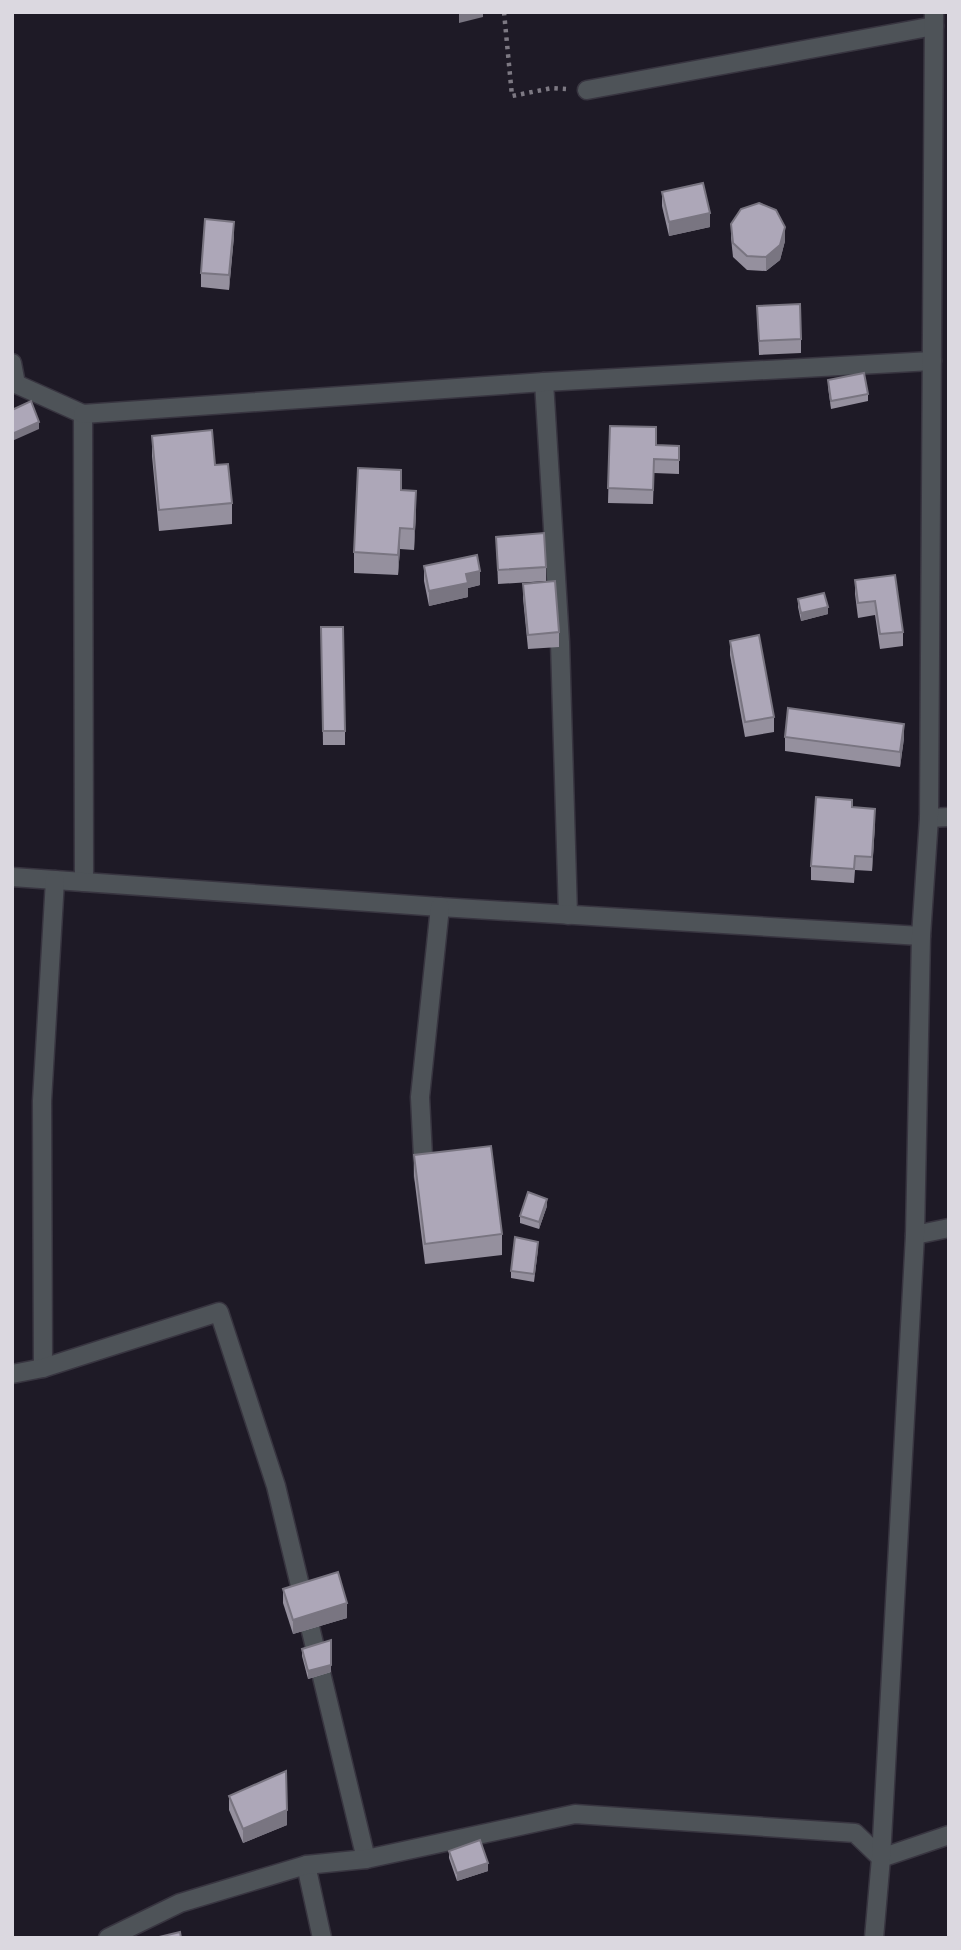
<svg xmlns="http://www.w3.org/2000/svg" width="961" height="1950" font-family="Karla,sans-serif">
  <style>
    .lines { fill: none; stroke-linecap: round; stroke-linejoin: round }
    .minor-casing { stroke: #383540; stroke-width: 21 }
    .path { stroke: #7d7983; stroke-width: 4.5; stroke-dasharray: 3.5 5; stroke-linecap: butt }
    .minor { stroke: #4e5358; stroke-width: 18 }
    .wall { fill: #95909e }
    .shaded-wall { fill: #797581 }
    .building { fill: #ada7b8; stroke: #797581; stroke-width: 2 }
  </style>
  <rect width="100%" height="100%" fill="#1e1a26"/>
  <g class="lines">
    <defs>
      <g id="minor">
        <path d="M587,90L934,26"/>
        <path d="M12,363L16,384L83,414L84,882"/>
        <path d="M544,382L560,642L568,915"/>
        <path d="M83,414L544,382L932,361"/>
        <path d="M929,818L949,817"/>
        <path d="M12,877L440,907L921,936"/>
        <path d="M424,1177L420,1097L440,907"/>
        <path d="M915,1235L949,1228"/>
        <path d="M43,1368L42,1101L55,880"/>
        <path d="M12,1374L43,1368L219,1312L276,1486L366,1859"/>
        <path d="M306,1865L322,1938"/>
        <path d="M108,1938L180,1903L306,1865L366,1859L575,1814L855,1833L881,1858L949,1835"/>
        <path d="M874,1938L881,1858L915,1235L921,936L929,818L934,12"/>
      </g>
    </defs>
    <use href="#minor" class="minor-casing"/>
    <path class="path" d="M504,12L512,96L552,88L566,89"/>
    <use href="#minor" class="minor"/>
  </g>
  <g class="wall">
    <path d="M662,192L710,227L669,236L662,206Z"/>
    <path d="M731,224L785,241L780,260L766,271L747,270L733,257L731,238Z"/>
    <path d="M234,236L229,290L201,287V273Z"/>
    <path d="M757,306L801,339V353L759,355Z"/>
    <path d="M828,380L868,394V401L831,409L828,387Z"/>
    <path d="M610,426L656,445L679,446V474L654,473L653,504L608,503Z"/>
    <path d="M152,436L215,465L232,503V524L159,531L152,456Z"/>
    <path d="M401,490L416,512L414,550L400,549L398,575L354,573V552Z"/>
    <path d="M496,537L546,567V581L498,584Z"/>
    <path d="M424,566L480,585L468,588V597L429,606L424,581Z"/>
    <path d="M895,575L903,632V646L880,649L875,615L858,618L855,594V580Z"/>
    <path d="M523,584L559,632V647L528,649L523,598Z"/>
    <path d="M798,599L828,614L801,621L798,607Z"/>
    <path d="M321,627L345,731V745H323Z"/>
    <path d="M730,641L774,717V732L745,737L730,655Z"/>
    <path d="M785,737L904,738L900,767L785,751Z"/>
    <path d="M852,807L875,823L872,871L855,870L854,883L811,880V866Z"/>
    <path d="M414,1155L502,1234V1255L425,1264L414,1176Z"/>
    <path d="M547,1206L539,1229L520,1223V1216Z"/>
    <path d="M538,1249L534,1282L511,1278V1271Z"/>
    <path d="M283,1589L347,1618L293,1634L283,1603Z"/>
    <path d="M302,1649L331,1672L308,1679L302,1656Z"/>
    <path d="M229,1796L287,1825L243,1843L229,1810Z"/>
    <path d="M449,1851L488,1871L457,1881L449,1858Z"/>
  </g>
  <g class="shaded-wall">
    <path d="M459,12H483V17L459,23Z"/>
    <path d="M710,213V227L669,236V222Z"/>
    <path d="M234,222V236L229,290V275Z"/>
    <path d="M785,227V241L780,260L766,271V257Z"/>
    <path d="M39,422V429L12,441V434Z"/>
    <path d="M416,491V512L414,550V529Z"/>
    <path d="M400,528V549L398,575V555Z"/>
    <path d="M480,571V585L468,588V597L429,606V591L466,574Z"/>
    <path d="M828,607V614L801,621V613Z"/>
    <path d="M904,724V738L900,767V752Z"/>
    <path d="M875,809V823L872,871V857Z"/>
    <path d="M547,1199V1206L539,1229V1222Z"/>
    <path d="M347,1603V1618L293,1634V1620Z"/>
    <path d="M331,1665V1672L308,1679V1671Z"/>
    <path d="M287,1810V1825L243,1843V1829Z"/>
    <path d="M488,1863V1871L457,1881V1873Z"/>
  </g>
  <g class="building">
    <path d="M703,183L710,213L669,222L662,192Z"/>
    <path d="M759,203L776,210L785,227L780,245L766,257L747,256L733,243L731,224L741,209Z"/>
    <path d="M205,219L234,222L229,275L201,273Z"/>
    <path d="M800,304L801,339L759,341L757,306Z"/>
    <path d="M864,373L868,394L831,401L828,380Z"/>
    <path d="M31,401L39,422L12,434V410Z"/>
    <path d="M610,426L656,427V445L679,446V460L654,459L653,490L608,488Z"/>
    <path d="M212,430L215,465L228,464L232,503L159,510L152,436Z"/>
    <path d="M358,468L401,470V490L416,491L414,529L400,528L398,555L354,552Z"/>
    <path d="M544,533L546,567L498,570L496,537Z"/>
    <path d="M477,555L480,571L466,574L468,583L429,591L424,566Z"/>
    <path d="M895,575L903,632L880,634L875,601L858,603L855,580Z"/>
    <path d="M555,581L559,632L528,635L523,584Z"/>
    <path d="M824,593L828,607L801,613L798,599Z"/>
    <path d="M321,627H343L345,731H323Z"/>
    <path d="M759,635L774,717L745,722L730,641Z"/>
    <path d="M788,708L904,724L900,752L785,737Z"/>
    <path d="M816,797L852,800V807L875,809L872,857L855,856L854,869L811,866Z"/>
    <path d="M491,1146L502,1234L425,1244L414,1155Z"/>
    <path d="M528,1192L547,1199L539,1222L520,1216Z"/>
    <path d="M515,1237L538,1242L534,1274L511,1271Z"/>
    <path d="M338,1572L347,1603L293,1620L283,1589Z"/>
    <path d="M331,1640V1665L308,1671L302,1649Z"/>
    <path d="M286,1771L287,1810L243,1829L229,1796Z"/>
    <path d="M480,1840L488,1863L457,1873L449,1851Z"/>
    <path d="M180,1932L181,1938H155Z"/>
  </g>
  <rect width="961" height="1950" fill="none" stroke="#dbd8e0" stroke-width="28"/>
</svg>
